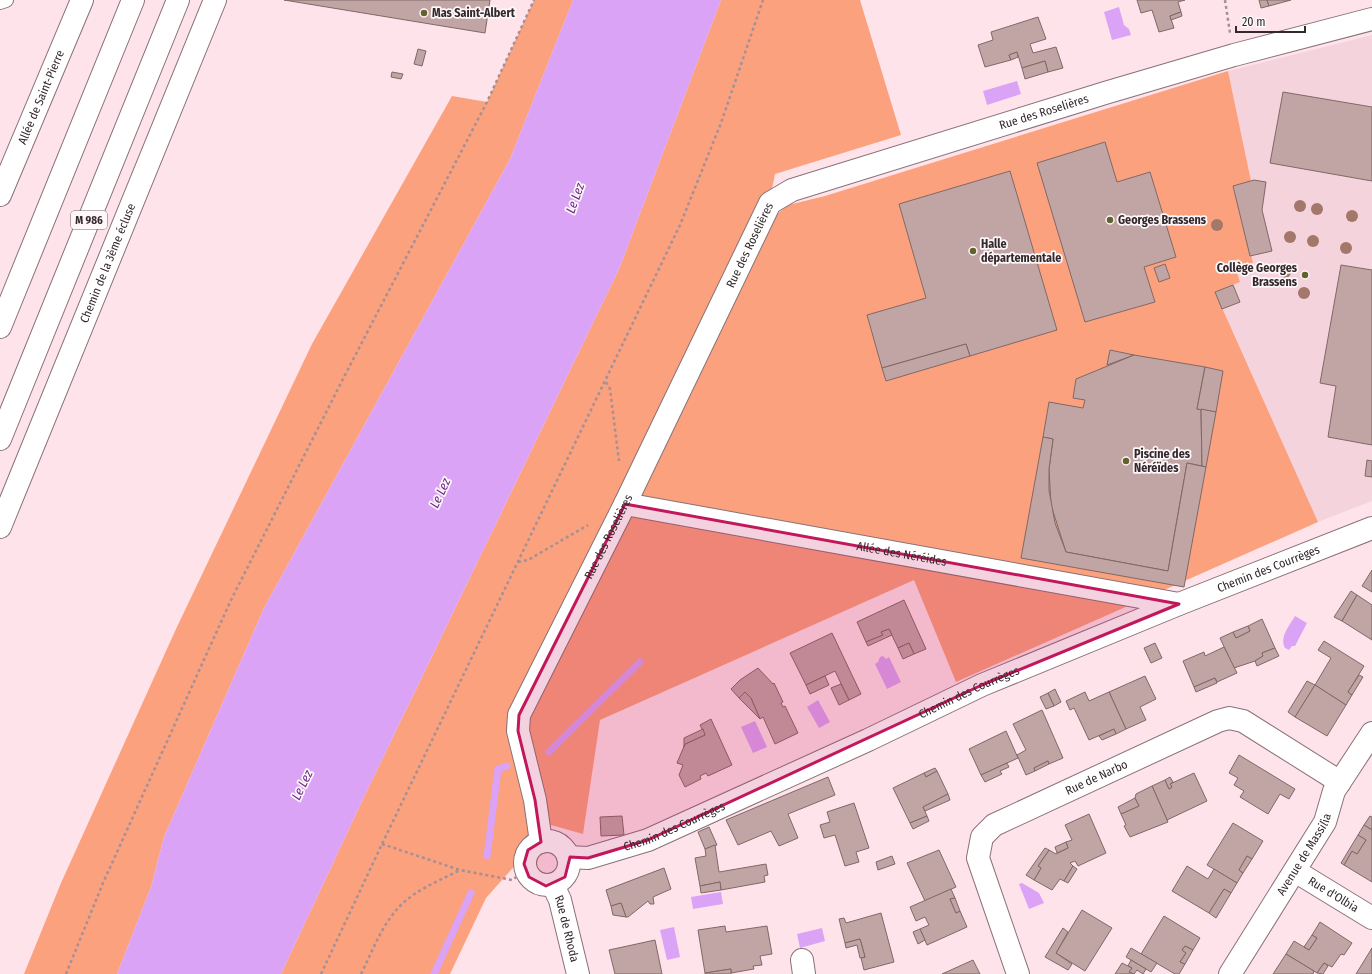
<svg xmlns="http://www.w3.org/2000/svg" width="1372" height="974" font-family="'Fira Sans Condensed',sans-serif">
  <style>
    .built { fill: #f5d3dd }
    .green { fill: #fba17d }
    .water { fill: #dba3f6 }
    .lines { fill: none; stroke-linecap: round; stroke-linejoin: round }
    .stream { stroke: #dba3f6; stroke-width: 7 }
    .building { fill: #c0a5a4; stroke: #806867 }
    .service-casing { stroke: #897178; stroke-width: 16 }
    .minor-casing { stroke: #897178; stroke-width: 24 }
    .primary-casing { stroke: #897178; stroke-width: 24 }
    .path { stroke: #a49096; stroke-width: 2.5; stroke-dasharray: 3 3; stroke-linecap: butt }
    .service { stroke: #fff; stroke-width: 14 }
    .minor { stroke: #fff; stroke-width: 22 }
    .primary { stroke: #fff; stroke-width: 22 }
    .tree { fill: #a4776b }
    .marked { fill: #c2185b; fill-opacity: 0.2; stroke: #c2185b; stroke-width: 3; stroke-linejoin: round }
    .poi-dot { fill: #63622f; stroke: #fdf7f9; stroke-width: 1.5 }
    .labels { text-anchor: middle; dominant-baseline: central; stroke-width: 3.5; stroke-linejoin: round; paint-order: stroke }
    .shield { fill: #fdf7f9; stroke: #70676a; stroke-width: 1 }
    .shield-label { font-size: 11px; font-weight: bold; fill: #33292c }
    .poi-label { font-size: 12px; font-weight: bold; fill: #33292c; stroke: #fdf7f9; text-anchor: start }
    .street-label { font-size: 12px; fill: #33292c; stroke: #fdf7f9 }
    .water-label { font-size: 13px; font-style: italic; fill: #6c2988; stroke: #fdf7f9 }
  </style>
  <rect width="100%" height="100%" fill="#ffe3eb"/>
  <path class="built" d="M1372,35V501L1318,522L1215,291L1240,282L1236,269L1233,186L1251,181L1228,71Z"/>
  <g class="green">
    <path d="M534,0H573L510,159L264,608L164,837L151,887L117,974H24L61,883L176,629L312,344L452,96L487,102Z"/>
    <path d="M721,0H860L901,135L775,174L765,224L788,205L825,196L1228,71L1251,181L1233,186L1253,263L1236,269L1240,282L1215,292L1318,522L956,682L914,580L600,720L583,834L551,825L486,898L450,974H281L363,799L619,269Z"/>
  </g>
  <g class="water">
    <path d="M573,0H721L619,269L363,799L281,974H117L151,887L164,837L264,608L510,159Z"/>
    <path d="M1119,7L1124,25L1129,29L1131,35L1112,40L1104,12Z"/>
    <path d="M1017,81L1021,94L987,105L983,91Z"/>
    <path d="M1295,616L1307,623L1295,646H1292L1289,650L1285,648C1279,637 1290,625 1295,616Z"/>
    <path d="M883,656L886,659L889,657L901,682L887,689L875,664L878,662L880,657Z"/>
    <path d="M818,700L830,722L819,728L807,707Z"/>
    <path d="M755,721L767,747L753,753L741,727Z"/>
    <path d="M1022,883L1039,893L1044,903L1029,909L1019,884Z"/>
    <path d="M721,892L723,904L693,909L691,897Z"/>
    <path d="M674,927L680,957L667,960L660,930Z"/>
    <path d="M822,928L825,941L800,948L797,934Z"/>
  </g>
  <g class="lines">
    <g class="stream">
      <path d="M549,752L640,662"/>
      <path d="M487,856L498,769L507,766"/>
      <path d="M434,974L471,893"/>
    </g>
  </g>
  <g class="building">
    <path d="M284,0H490L485,33Z"/>
    <path d="M1137,0H1185L1178,2L1181,12L1170,16L1174,28L1159,32L1152,10L1141,13Z"/>
    <path d="M1259,0H1267L1269,6L1261,8Z"/>
    <path d="M1267,0H1291L1269,6Z"/>
    <path d="M1181,12L1182,16L1171,20L1170,16Z"/>
    <path d="M1038,17L1046,39L1030,44L1033,53L1056,47L1063,68L1048,72L1045,61L1022,68L1017,52L1009,55L1011,60L985,67L978,45L993,40L991,32Z"/>
    <path d="M418,49L426,51L422,66L414,64Z"/>
    <path d="M1017,52L1018,57L1011,60L1009,55Z"/>
    <path d="M1045,61L1048,72L1025,79L1022,68Z"/>
    <path d="M392,72L403,74L401,79L391,77Z"/>
    <path d="M1283,92L1372,107V181L1270,163Z"/>
    <path d="M1105,142L1117,182L1150,172L1176,257L1144,267L1155,302L1085,322L1037,163Z"/>
    <path d="M1010,171L1057,330L970,356L966,344L882,368L867,315L926,298L899,204Z"/>
    <path d="M1254,180L1266,182L1262,210L1272,251L1250,256L1233,186Z"/>
    <path d="M1165,264L1170,278L1159,282L1154,268Z"/>
    <path d="M1341,265L1372,270V445L1328,437L1336,386L1320,383Z"/>
    <path d="M1233,285L1240,302L1222,309L1215,292Z"/>
    <path d="M966,344L970,356L886,381L882,368Z"/>
    <path d="M1110,350L1134,355L1107,365Z"/>
    <path d="M1134,355L1205,367L1197,409H1201L1202,466L1187,463L1168,571L1066,552L1051,505L1049,469L1053,439L1043,437L1049,402L1083,408L1085,400L1073,398L1076,379Z"/>
    <path d="M1205,367L1223,371L1216,412L1197,409Z"/>
    <path d="M1201,409L1216,412L1206,467L1202,466Z"/>
    <path d="M1043,437L1053,439L1049,469V490L1055,523L1066,552L1168,571L1187,463L1206,467L1184,587L1021,558Z"/>
    <path d="M1367,460L1372,461V477L1365,476Z"/>
    <path d="M1372,570V592L1362,586Z"/>
    <path d="M1351,591L1357,595L1342,621L1334,617Z"/>
    <path d="M1357,595L1372,605V640L1342,621Z"/>
    <path d="M904,600L926,649L914,654L909,643L898,648L889,629L881,632L883,635L866,642L857,622Z"/>
    <path d="M1262,619L1275,648L1262,653L1263,656L1255,661L1234,668L1220,638L1233,632L1236,638L1250,631L1248,626Z"/>
    <path d="M1248,626L1250,631L1236,638L1233,632Z"/>
    <path d="M889,629L892,635L868,646L866,642L883,635L881,632Z"/>
    <path d="M832,633L861,694L849,700L835,671L806,685L790,653Z"/>
    <path d="M1324,641L1364,666L1348,692L1352,695L1346,705L1315,685L1331,658L1318,650Z"/>
    <path d="M909,643L914,654L903,659L898,648Z"/>
    <path d="M1155,643L1162,658L1151,663L1144,648Z"/>
    <path d="M1224,647L1237,673L1217,682L1215,678L1194,687L1183,661L1204,652L1205,656Z"/>
    <path d="M1275,648L1279,656L1257,666L1255,661L1263,656L1262,653Z"/>
    <path d="M758,668L773,684L774,683L783,702L781,703L783,707L785,706L798,733L775,744L763,717L760,719L751,698L745,692L739,698L731,689L740,680Z"/>
    <path d="M1359,675L1363,677L1352,695L1348,692Z"/>
    <path d="M825,676L829,685L810,694L806,685Z"/>
    <path d="M1145,676L1156,699L1140,707L1146,720L1126,729L1109,692Z"/>
    <path d="M1215,678L1217,683L1196,692L1194,687Z"/>
    <path d="M1307,681L1315,685L1295,717L1288,712Z"/>
    <path d="M841,684L849,700L839,705L831,688Z"/>
    <path d="M1315,685L1346,705L1327,736L1295,717Z"/>
    <path d="M1055,689L1061,702L1054,706L1048,693Z"/>
    <path d="M745,692L751,698L760,719L739,698Z"/>
    <path d="M1085,692L1089,701L1109,692L1126,729L1116,734L1114,729L1089,740L1074,708L1070,710L1066,701Z"/>
    <path d="M1048,693L1054,706L1046,709L1040,697Z"/>
    <path d="M1042,710L1063,758L1049,764L1048,761L1034,768L1035,771L1026,775L1017,755L1026,750L1013,724Z"/>
    <path d="M711,719L732,765L708,776L706,773L700,776L701,779L685,787L679,775L683,765L677,763L685,744L705,735L700,725Z"/>
    <path d="M703,729L705,735L685,744L684,747V738Z"/>
    <path d="M1114,729L1116,734L1102,740L1099,736Z"/>
    <path d="M1006,731L1018,758L981,775L969,749Z"/>
    <path d="M1239,755L1295,789L1289,799L1280,794L1268,814L1240,797L1244,791L1234,785L1238,778L1229,773Z"/>
    <path d="M1048,761L1049,764L1035,771L1034,768Z"/>
    <path d="M1007,763L1009,767L1000,771L1002,774L985,782L981,775Z"/>
    <path d="M935,768L937,771L926,777L924,773Z"/>
    <path d="M937,771L948,794L923,807L927,816L910,823L893,788L924,773L926,777Z"/>
    <path d="M1194,773L1207,801L1167,820L1152,786L1165,780L1169,789L1172,787L1170,784Z"/>
    <path d="M828,777L835,795L788,814L798,838L779,846L771,831L738,845L726,820Z"/>
    <path d="M1170,777L1173,782L1170,784L1172,787L1169,789L1165,780Z"/>
    <path d="M1152,786L1168,822L1130,837L1124,826L1126,825L1121,814L1139,806L1135,798L1136,794Z"/>
    <path d="M948,794L950,800L925,811L923,807Z"/>
    <path d="M1135,798L1139,806L1121,814L1118,807Z"/>
    <path d="M854,803L869,848L856,852L859,862L845,866L835,835L824,838L820,825L830,822L827,812Z"/>
    <path d="M1089,814L1106,853L1078,866L1075,861L1070,863L1073,866L1064,881L1060,879L1052,890L1034,880L1041,868L1038,866L1049,850L1056,854L1068,848L1066,842L1072,840L1065,825Z"/>
    <path d="M622,816L624,835L601,836L600,817Z"/>
    <path d="M927,816L929,821L913,829L910,823Z"/>
    <path d="M1370,816L1372,817V830L1364,825Z"/>
    <path d="M1233,823L1263,841L1252,859L1247,856L1239,870L1243,873L1237,883L1207,865Z"/>
    <path d="M1364,825L1372,830V882L1344,865L1352,851L1357,854L1366,840L1358,835Z"/>
    <path d="M709,827L717,845L705,849L698,832Z"/>
    <path d="M1358,835L1366,840L1357,854L1352,851L1344,865L1341,863Z"/>
    <path d="M1066,842L1068,848L1057,853L1055,847Z"/>
    <path d="M715,845L719,872L766,864L768,875L764,876L765,882L721,890L720,882L700,886L695,858L706,856L705,849Z"/>
    <path d="M1045,848L1049,850L1038,866L1041,868L1034,880L1026,875Z"/>
    <path d="M939,850L956,887L925,901L907,863Z"/>
    <path d="M892,856L895,864L878,870L876,862Z"/>
    <path d="M1247,856L1252,859L1243,873L1239,870Z"/>
    <path d="M1073,866L1077,869L1068,883L1064,881Z"/>
    <path d="M1187,866L1208,879L1214,869L1237,883L1231,893L1224,889L1209,913L1172,891Z"/>
    <path d="M664,868L671,889L653,897L654,904H650L648,901L628,917H626L621,903L611,906L606,890Z"/>
    <path d="M720,882L721,890L701,893L700,886Z"/>
    <path d="M951,889L955,898L950,899L956,913L960,911L967,927L927,945L920,929L929,925L925,917L916,921L910,907Z"/>
    <path d="M1224,889L1231,893L1216,918L1209,913Z"/>
    <path d="M955,898L960,911L956,913L950,899Z"/>
    <path d="M621,903L626,917L613,915L611,906Z"/>
    <path d="M1082,910L1112,928L1085,971L1056,953Z"/>
    <path d="M881,913L894,962L864,970L861,958L865,957L860,939L845,943L839,919L844,918L846,923Z"/>
    <path d="M1164,916L1200,938L1193,950L1185,946L1182,950L1186,953L1180,962L1185,964L1179,974H1175L1141,954Z"/>
    <path d="M1320,922L1352,943L1344,955L1341,954L1332,967L1324,963L1317,973L1286,954L1294,941L1309,950L1317,938L1312,935Z"/>
    <path d="M725,926L726,932L767,926L772,954L760,956L762,965L753,966L754,969L731,973V969L705,973L698,930Z"/>
    <path d="M1063,928L1068,932L1056,953L1072,964L1068,970L1045,957Z"/>
    <path d="M920,929L925,940L918,944L913,932Z"/>
    <path d="M1312,935L1317,938L1309,950L1304,947Z"/>
    <path d="M860,939L865,957L860,958L857,945L846,948L845,943Z"/>
    <path d="M655,940L662,974H615L609,950Z"/>
    <path d="M1185,946L1193,950L1185,964L1180,962L1186,953L1182,950Z"/>
    <path d="M1131,948L1157,963L1151,972L1126,957Z"/>
    <path d="M1372,948V974H1356Z"/>
    <path d="M1286,954L1314,971L1313,974H1273Z"/>
    <path d="M973,960L980,974H942Z"/>
    <path d="M1131,960L1146,969L1143,974L1137,970L1134,974L1129,972L1132,968L1128,966Z"/>
    <path d="M1122,963L1132,968L1129,972L1133,974H1115Z"/>
    <path d="M1324,963L1328,966L1323,974L1317,973Z"/>
    <path d="M731,969V974H705V973Z"/>
  </g>
  <g class="lines">
    <defs>
      <path id="service" d="M0,2L6,0"/>
      <g id="minor">
        <path id="s1" d="M0,195L82,0"/>
        <path id="s2" d="M625,504L1179,604"/>
        <path id="s3" d="M0,527L215,0"/>
        <circle cx="547" cy="863" r="22"/>
        <path id="s4" d="M541,842L535,800L518,731L519,715L625,504L770,203L792,190L1105,93L1234,55L1372,19"/>
        <path id="s5" d="M568,857L588,858L648,840L868,740L982,685L1179,604L1372,528"/>
        <path id="s6" d="M1295,871L1372,918"/>
        <path id="s7" d="M553,885L560,900L578,974"/>
        <path d="M802,960L804,974"/>
        <path id="s8" d="M1018,974L978,858L982,837L994,825L1218,721L1229,718L1243,721L1340,782"/>
        <path id="s9" d="M1230,974L1325,822L1334,791L1372,733"/>
      </g>
      <g id="primary">
        <path d="M0,327L133,0"/>
        <path d="M0,439L178,0"/>
      </g>
    </defs>
    <use href="#service" class="service-casing"/>
    <use href="#minor" class="minor-casing"/>
    <use href="#primary" class="primary-casing"/>
    <g class="path">
      <path d="M1225,0L1230,33"/>
      <path d="M606,382L610,389L619,461"/>
      <path d="M518,562L528,560L588,525"/>
      <path d="M382,844L460,870L512,880L525,871"/>
      <path d="M66,974L103,883L231,600L345,375L487,102L534,0"/>
      <path d="M321,974L382,844L680,225L721,123L763,0"/>
      <path d="M361,974C373,950 382,924 401,905C417,889 441,880 460,870"/>
    </g>
    <use href="#service" class="service"/>
    <use href="#minor" class="minor"/>
    <use href="#primary" class="primary"/>
  </g>
  <g class="tree">
    <circle cx="1300" cy="206" r="6"/>
    <circle cx="1317" cy="209" r="6"/>
    <circle cx="1352" cy="216" r="6"/>
    <circle cx="1217" cy="225" r="6"/>
    <circle cx="1290" cy="237" r="6"/>
    <circle cx="1313" cy="241" r="6"/>
    <circle cx="1346" cy="248" r="6"/>
    <circle cx="1285" cy="272" r="6"/>
    <circle cx="1304" cy="293" r="6"/>
  </g>
  <path class="marked" d="M625,504L1179,604L982,685L648,840L588,858L570,857L565,877L546,886L529,877L524,864L528,850L541,842L535,800L518,731L519,715Z"/>
  <g class="poi-dot">
    <circle cx="424" cy="13" r="4"/>
    <circle cx="1110" cy="220" r="4"/>
    <circle cx="973" cy="251" r="4"/>
    <circle cx="1305" cy="275" r="4"/>
    <circle cx="1126" cy="461" r="4"/>
  </g>
  <g class="labels">
    <rect class="shield" x="71" y="211" width="36" height="18" rx="3"/>
    <g class="shield-label">
      <text x="89" y="220">M 986</text>
    </g>
    <g class="poi-label">
      <text x="432" y="13">Mas Saint-Albert</text>
      <text x="1118" y="220">Georges Brassens</text>
      <text x="981" y="244">Halle<tspan x="981" dy="14">départementale</tspan></text>
      <text x="1297" y="268" text-anchor="end">Collège Georges<tspan x="1297" dy="14">Brassens</tspan></text>
      <text x="1134" y="454">Piscine des<tspan x="1134" dy="14">Néréïdes</tspan></text>
    </g>
    <g class="street-label">
      <text stroke="none"><textPath href="#s1" startOffset="106">Allée de Saint-Pierre</textPath></text>
      <text stroke="none"><textPath href="#s4" startOffset="989">Rue des Roselières</textPath></text>
      <text stroke="none"><textPath href="#s4" startOffset="653">Rue des Roselières</textPath></text>
      <text stroke="none"><textPath href="#s3" startOffset="285">Chemin de la 3ème écluse</textPath></text>
      <text stroke="none"><textPath href="#s4" startOffset="329">Rue des Roselières</textPath></text>
      <text stroke="none"><textPath href="#s2" startOffset="281">Allée des Néréides</textPath></text>
      <text stroke="none"><textPath href="#s5" startOffset="760">Chemin des Courrèges</textPath></text>
      <text stroke="none"><textPath href="#s5" startOffset="436">Chemin des Courrèges</textPath></text>
      <text stroke="none"><textPath href="#s8" startOffset="274">Rue de Narbo</textPath></text>
      <text stroke="none"><textPath href="#s5" startOffset="112">Chemin des Courrèges</textPath></text>
      <text stroke="none"><textPath href="#s9" startOffset="141">Avenue de Massilia</textPath></text>
      <text stroke="none"><textPath href="#s6" startOffset="45">Rue d'Olbia</textPath></text>
      <text stroke="none"><textPath href="#s7" startOffset="46">Rue de Rhoda</textPath></text>
    </g>
    <g class="water-label">
      <text transform="translate(575 198) rotate(-70)">Le Lez</text>
      <text transform="translate(440 493) rotate(-65)">Le Lez</text>
      <text transform="translate(302 785) rotate(-64)">Le Lez</text>
    </g>
  </g>
  <path d="M1236 26v6h69v-6" fill="none" stroke="#33292c" stroke-width="2"/>
  <text x="1242" y="26" font-size="12" fill="#33292c" stroke="#fdf7f9" stroke-width="3" paint-order="stroke">20 m</text>
</svg>
